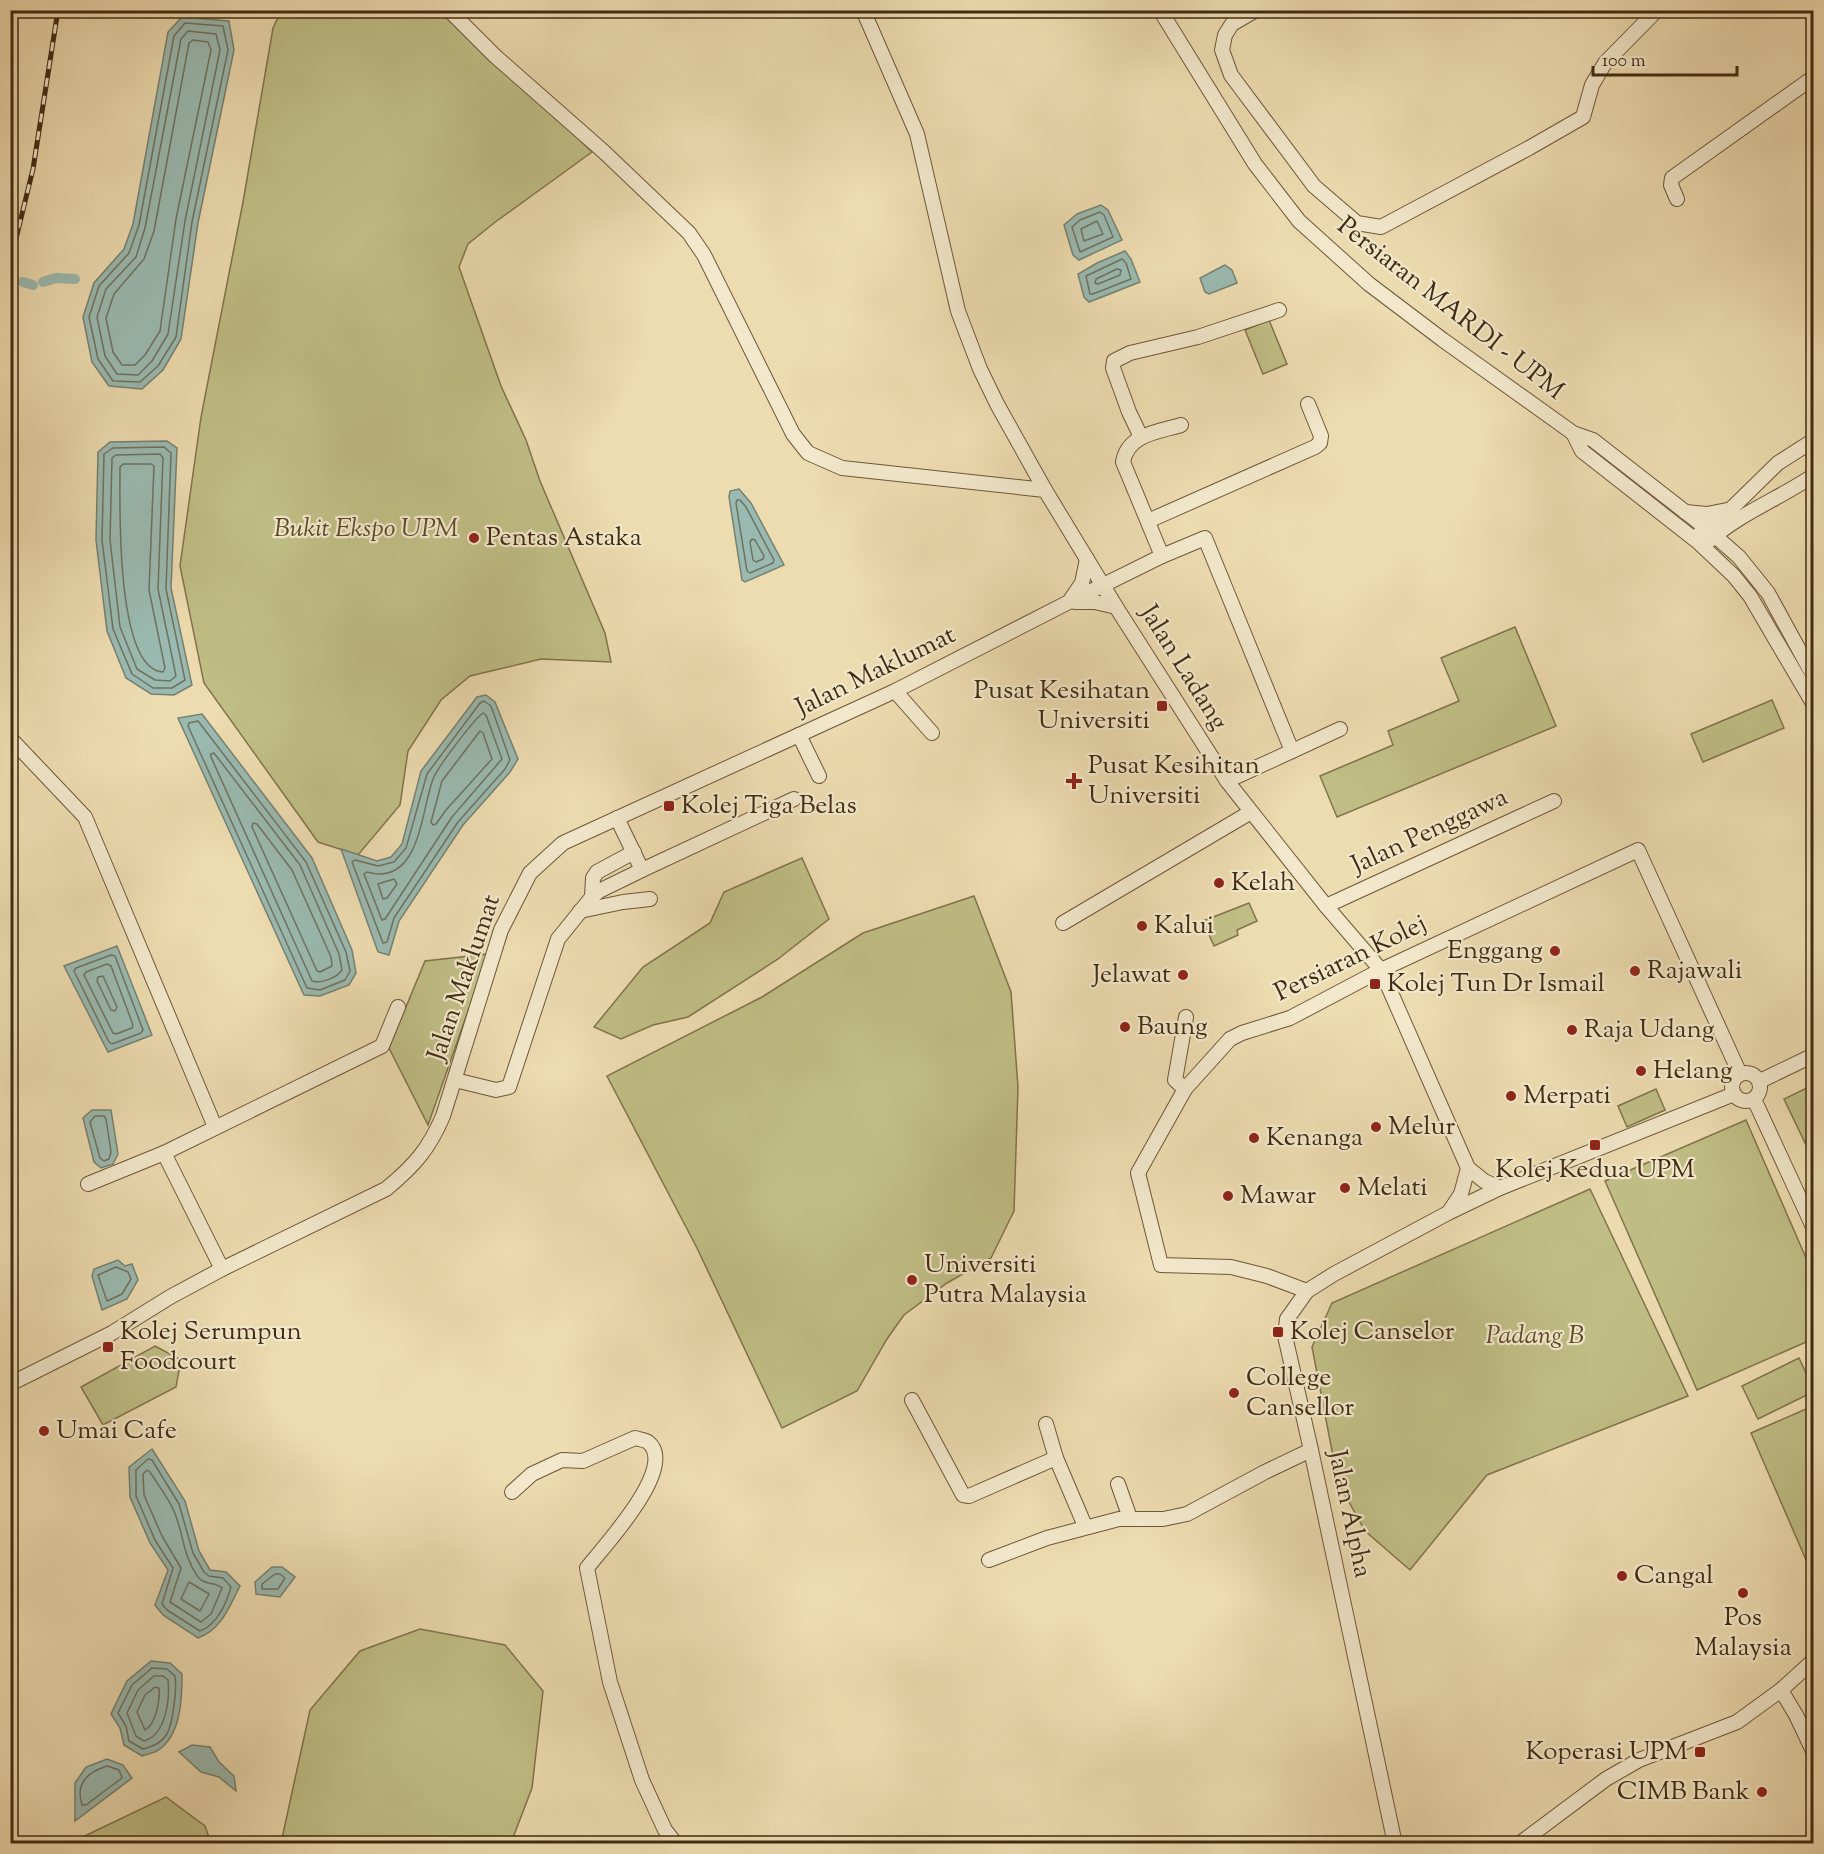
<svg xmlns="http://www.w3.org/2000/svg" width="1824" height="1854" font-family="'Sorts Mill Goudy',serif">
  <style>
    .green { fill: #c0be86; stroke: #81744c; stroke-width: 1.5 }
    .water { fill: #9abab1; stroke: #778171; stroke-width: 1.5 }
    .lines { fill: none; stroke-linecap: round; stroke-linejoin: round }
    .shore { stroke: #6e7262; stroke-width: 1.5 }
    .canal { stroke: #9abab1; stroke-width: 10 }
    .minor-casing { stroke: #6d573a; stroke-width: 16 }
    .minor { stroke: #f3e8cc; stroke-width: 14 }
    .rail-casing { stroke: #422b12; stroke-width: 5 }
    .rail { stroke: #f3e8cc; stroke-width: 3; stroke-dasharray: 9; stroke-linecap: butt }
    .poi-dot { fill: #8f2418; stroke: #f3e8cc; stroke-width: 2 }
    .labels { text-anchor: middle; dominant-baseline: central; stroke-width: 4.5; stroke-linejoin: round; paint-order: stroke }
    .street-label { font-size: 26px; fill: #422b12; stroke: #f3e8cc }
    .park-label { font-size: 26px; font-style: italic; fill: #5b4829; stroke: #f3e8cc }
    .poi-label { font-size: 26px; fill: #422b12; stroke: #f3e8cc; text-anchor: start }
  </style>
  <rect width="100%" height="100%" fill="#eddcb0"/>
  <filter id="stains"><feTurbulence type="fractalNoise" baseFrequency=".00333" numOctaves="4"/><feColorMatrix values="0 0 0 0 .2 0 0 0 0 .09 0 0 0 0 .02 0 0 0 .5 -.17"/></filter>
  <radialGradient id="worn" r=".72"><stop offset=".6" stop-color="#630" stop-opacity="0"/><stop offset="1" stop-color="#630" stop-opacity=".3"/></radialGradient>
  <g class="green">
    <path d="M281,11H451L592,152L494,223L468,244L459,267L501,386L526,440L540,481L605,633L611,662L541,659L470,676L441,700L408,751L400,805L358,855L318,842L204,683L180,566L201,417L243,202L273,28Z"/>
    <path d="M1269,320L1287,364L1263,374L1245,330Z"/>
    <path d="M1515,627L1556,726L1337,817L1320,776L1393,745L1388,731L1459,701L1441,658Z"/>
    <path d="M1772,700L1784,728L1703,762L1691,734Z"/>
    <path d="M802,858L829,919L778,959L688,1017L653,1025L621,1039L594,1027L643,967L710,923L724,892Z"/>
    <path d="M974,896L1011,992L1018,1087L1014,1211L991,1258L947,1283L904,1315L887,1339L857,1391L782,1428L697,1248L607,1076L762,997L863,933Z"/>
    <path d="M1249,903L1257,921L1237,930L1238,935L1214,946L1203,921Z"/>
    <path d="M488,954L428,1125L389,1048L425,961Z"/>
    <path d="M1813,1085V1144L1807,1147L1784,1099Z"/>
    <path d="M1656,1089L1665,1110L1627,1127L1618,1106Z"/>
    <path d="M1746,1120L1813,1274V1339L1697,1390L1605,1181Z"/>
    <path d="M1590,1189L1688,1396L1487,1475L1410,1570L1365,1531L1338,1482L1312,1347L1332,1303Z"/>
    <path d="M155,1346L181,1360L176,1387L103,1425L81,1387Z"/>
    <path d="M1799,1358L1813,1388V1392L1758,1419L1742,1386Z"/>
    <path d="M1813,1406V1576L1751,1433Z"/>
    <path d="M420,1629L505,1645L543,1691L532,1788L511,1843H281L310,1710L360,1651Z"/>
    <path d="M166,1797L205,1826L211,1843H70Z"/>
  </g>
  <g class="water">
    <path d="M182,17L229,21L234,50L198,223L181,339L163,370L142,389L109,386L92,362L83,317L94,283L124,249L133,224L168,32Z"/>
    <path d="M1101,205L1108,210L1122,240L1079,260L1073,255L1064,225L1077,214Z"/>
    <path d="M1125,251L1131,259L1140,282L1089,302L1084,297L1078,274L1097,263Z"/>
    <path d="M1225,265L1232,270L1237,283L1209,294L1205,292L1200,278Z"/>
    <path d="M167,441L177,448L171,588L192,685L174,695L151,694L126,678L107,631L96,540L98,452L110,442Z"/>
    <path d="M739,489L751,503L784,565L745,582L742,580L729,497L730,491Z"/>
    <path d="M486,695L495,702L518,759L510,772L463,825L399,921L389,955L378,952L341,849L377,861L391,857L402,844L421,771L477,697Z"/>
    <path d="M202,714L312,858L352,950L356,973L349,985L320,996L304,995L178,718Z"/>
    <path d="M117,946L152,1035L108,1052L64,966Z"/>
    <path d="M92,1110H111L118,1154L113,1164L101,1168L94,1162L83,1118Z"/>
    <path d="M118,1260L125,1266L132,1264L138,1280L127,1299L102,1310L92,1276L94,1269Z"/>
    <path d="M152,1449L185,1501L199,1551L210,1570L226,1572L240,1586C229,1607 222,1629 198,1638L163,1615L155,1605L168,1570L150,1543L130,1497L129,1467Z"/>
    <path d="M272,1567H282L295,1577L280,1597L256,1594L255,1582Z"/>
    <path d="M151,1661L170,1663L182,1674C182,1699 181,1733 160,1749C155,1753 148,1754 142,1756L124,1745L120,1728L111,1714L127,1681Z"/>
    <path d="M192,1745L210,1747L219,1762L234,1776L236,1791L219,1777L201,1772L179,1752Z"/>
    <path d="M107,1759L123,1765L132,1778L75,1821V1783L86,1767Z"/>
  </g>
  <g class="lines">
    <g class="shore">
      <path d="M185,23L223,26L228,50L192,222L176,337L158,366L140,382L113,381L98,359L89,317L99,286L129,253L139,225L174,36Z"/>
      <path d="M188,31L216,34L220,50L185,221L168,334L152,361L138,375L117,374L105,356L97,317L106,289L136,257L145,228L181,39Z"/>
      <path d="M193,40L208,42L211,50L176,219L160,331L145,355L135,365H122L113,352L106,318L114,294L144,259L154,231L189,43Z"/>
      <path d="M1100,212L1104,215L1113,237L1080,252L1072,227L1080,220Z"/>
      <path d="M1097,221L1103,234L1084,241L1081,229Z"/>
      <path d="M1122,259L1126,263L1131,279L1093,294H1090L1086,276Z"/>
      <path d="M1117,269L1121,270L1120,275L1098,284L1095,283L1096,279Z"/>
      <path d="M164,447L171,453L166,589L185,680L172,688H153L132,674L113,629L102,540L104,454L113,448Z"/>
      <path d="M160,454L163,458L158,589L176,676L170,681L155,680L137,669L120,627L110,540L112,458L116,455Z"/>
      <path d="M123,464H151L154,466L149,590L165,668L163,672C115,670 120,502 120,467Z"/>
      <path d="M737,500H740L746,507L774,560L773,563L750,573L747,571L736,503Z"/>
      <path d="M752,539L755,540L764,556L763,559L756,562L753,560L750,542Z"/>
      <path d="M484,701L491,706L510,760L505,769L458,822L394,918L387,942L383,943L352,862L355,860L378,866L394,862L406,848L427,774L480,703Z"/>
      <path d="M483,713L486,715L502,759L452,817L385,919L382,920L364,874L367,872C420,887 421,811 433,779C437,768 474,719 483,713Z"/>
      <path d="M198,721L306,862L346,952L350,971L345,980L320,990L307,988L188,726L189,723Z"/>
      <path d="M480,731L483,733L492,759L446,810L436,824L433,825L431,822L442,781Z"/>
      <path d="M214,753L300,865L339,954L342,970C337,978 320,984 312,981L211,757V754Z"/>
      <path d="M253,823L257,824L292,870L331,957L332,966L320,972L317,971L252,827Z"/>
      <path d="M394,879L397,884L387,898L383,899L378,884Z"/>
      <path d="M111,955L115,956L143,1030L141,1033L112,1044L109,1042L74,971L76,968Z"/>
      <path d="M107,964L111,966L133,1025L132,1028L116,1034L113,1033L84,975L86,972Z"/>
      <path d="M103,976L117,1007L115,1011L111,1010L97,981L98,977Z"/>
      <path d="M95,1116H104L106,1119L111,1152L109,1159L104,1161L100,1158L90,1122Z"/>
      <path d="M116,1267L128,1272L131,1279L122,1294L107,1301L98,1275Z"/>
      <path d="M148,1459L152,1460L179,1504L193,1553L204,1572L209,1576L223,1578L231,1587C227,1602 217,1625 200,1631L167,1610L162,1604L173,1568L155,1540L136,1496V1470Z"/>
      <path d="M147,1470L150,1472C157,1483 166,1495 172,1507C184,1530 181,1553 198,1577C205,1586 215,1581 222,1588L211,1614L201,1622L170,1602L181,1568L162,1536L144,1495L143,1474Z"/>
      <path d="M275,1574H280L285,1578L278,1589H262V1584Z"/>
      <path d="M189,1582L209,1594L200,1611L181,1599Z"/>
      <path d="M152,1668L167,1669L175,1676C177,1689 173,1722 167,1734C162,1742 152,1747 143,1749L129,1741L126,1726L118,1713L132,1685Z"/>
      <path d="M154,1676H163L168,1680C170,1699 166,1735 144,1741L136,1736L127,1713L138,1690Z"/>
      <path d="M155,1687L159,1688C160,1700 156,1724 145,1730L137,1712L145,1695Z"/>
      <path d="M107,1766L119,1770L122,1778L86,1805H82C75,1783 88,1772 107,1766Z"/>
    </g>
    <g class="canal">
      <path d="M23,282L33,285"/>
      <path d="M43,282L56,278L75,279"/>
    </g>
    <defs>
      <g id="minor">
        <path d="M449,10L495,56L603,151L689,233L704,255L793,434L808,453L842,468L1045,490"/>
        <path d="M863,10L917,134L958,311L980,369L997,404L1045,490L1116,607L1227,781L1326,906L1381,970L1468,1168L1484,1181L1500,1188"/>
        <path d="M1160,10L1255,164L1299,221L1369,284L1443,340L1573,433L1593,440L1706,528L1739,557L1768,593L1814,677"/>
        <path d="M1256,10L1232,24L1225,35L1222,50L1231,75L1314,186L1357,223L1381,227L1529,148L1583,117L1592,85L1605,63L1657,10"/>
        <path d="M1677,199L1671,185L1672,178L1814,77"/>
        <path d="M1573,433L1582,451L1698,542L1734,576L1750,596L1814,705"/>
        <path d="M1141,437L1129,412L1113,368L1114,361L1130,353L1198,337L1279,310"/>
        <path d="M1685,512L1707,514L1727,510"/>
        <path d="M1148,521L1315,447L1320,443L1321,436L1308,404"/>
        <path d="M1700,533L1732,508L1778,463L1814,440"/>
        <path d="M1709,541C1740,513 1779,499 1814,475"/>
        <path d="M1162,556L1123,462C1128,434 1158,432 1181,425"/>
        <path d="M1071,599L1082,583L1087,559"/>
        <path d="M1075,602H1095L1116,607"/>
        <path d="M895,691L932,733"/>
        <path d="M799,735L819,776"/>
        <path d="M10,738L85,817L215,1127"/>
        <path d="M1227,781L1340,729"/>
        <path d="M642,870L794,799"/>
        <path d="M592,897L593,878L597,872L634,852"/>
        <path d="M1326,906L1554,801"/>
        <path d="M580,911L623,902L650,899"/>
        <path d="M1063,923L1251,812"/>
        <circle cx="1746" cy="1087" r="14"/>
        <path d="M455,1080L496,1090L509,1087L558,939L592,897L599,891L642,870L617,818"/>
        <path d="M1760,1081L1814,1055"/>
        <path d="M1185,1089L1175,1080L1186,1017"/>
        <path d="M1754,1099L1814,1229"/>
        <path d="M164,1153L222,1269"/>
        <path d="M88,1184L164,1153L382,1046L398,1007"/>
        <path d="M1449,1212L1461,1194L1468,1168"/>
        <path d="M1307,1291L1267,1276L1231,1267L1161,1265L1138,1173L1185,1089L1230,1039L1242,1033L1290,1018L1381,970L1638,850L1740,1074"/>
        <path d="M10,1384L112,1333L170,1297L222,1269L386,1189C414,1166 429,1149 443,1116L501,930L530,873L563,843L895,691L1067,603L1162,556L1205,538L1292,751"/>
        <path d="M912,1400L963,1495L969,1496L1056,1458"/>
        <path d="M1046,1424L1056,1458L1085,1526"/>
        <path d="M1118,1484L1130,1518"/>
        <path d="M512,1492L532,1474L562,1460L583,1461L635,1438C638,1439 645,1440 648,1442C679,1467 603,1547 587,1568L610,1682L642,1780L665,1830L676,1844"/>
        <path d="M989,1560L1047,1538L1119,1519H1163L1187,1514L1265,1472L1311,1450"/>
        <path d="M1781,1690L1796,1715L1814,1753"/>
        <path d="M1395,1844L1311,1450L1285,1336L1287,1319L1307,1291L1334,1274L1448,1213L1500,1188L1734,1094"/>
        <path d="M1519,1844L1606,1779L1639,1760L1737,1722L1781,1690L1814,1660"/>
      </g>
    </defs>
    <use href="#minor" class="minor-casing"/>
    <use href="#minor" class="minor"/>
    <defs>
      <path id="rail" d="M10,263L33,169L58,10"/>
    </defs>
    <use href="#rail" class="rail-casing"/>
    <use href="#rail" class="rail"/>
  </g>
  <g class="poi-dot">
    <circle cx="474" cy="538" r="6"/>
    <rect x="1156" y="700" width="12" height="12" rx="3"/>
    <path d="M1071 772h6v6h6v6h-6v6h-6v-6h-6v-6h6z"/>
    <rect x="663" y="800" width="12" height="12" rx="3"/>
    <circle cx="1219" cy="883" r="6"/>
    <circle cx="1142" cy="926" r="6"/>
    <circle cx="1555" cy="951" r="6"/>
    <circle cx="1635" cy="971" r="6"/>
    <circle cx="1183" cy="975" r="6"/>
    <rect x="1369" y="978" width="12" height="12" rx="3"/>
    <circle cx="1125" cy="1027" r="6"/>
    <circle cx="1572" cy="1030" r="6"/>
    <circle cx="1641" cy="1071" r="6"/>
    <circle cx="1511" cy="1096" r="6"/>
    <circle cx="1376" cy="1127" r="6"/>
    <circle cx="1254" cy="1138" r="6"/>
    <rect x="1589" y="1139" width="12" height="12" rx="3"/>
    <circle cx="1345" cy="1188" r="6"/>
    <circle cx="1228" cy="1196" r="6"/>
    <circle cx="912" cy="1280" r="6"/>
    <rect x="1272" y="1326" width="12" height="12" rx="3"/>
    <rect x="102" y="1341" width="12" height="12" rx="3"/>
    <circle cx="1234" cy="1393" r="6"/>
    <circle cx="44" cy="1431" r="6"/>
    <circle cx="1622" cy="1576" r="6"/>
    <circle cx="1743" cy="1593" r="6"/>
    <rect x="1694" y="1746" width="12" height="12" rx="3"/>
    <circle cx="1762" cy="1792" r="6"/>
  </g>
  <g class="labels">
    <g class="street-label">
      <text transform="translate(1450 309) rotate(38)">Persiaran MARDI - UPM</text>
      <text transform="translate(1183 668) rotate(58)">Jalan Ladang</text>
      <text transform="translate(876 672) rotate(-26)">Jalan Maklumat</text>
      <text transform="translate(1430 832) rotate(-25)">Jalan Penggawa</text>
      <text transform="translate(1351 959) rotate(-26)">Persiaran Kolej</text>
      <text transform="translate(465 978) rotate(-71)">Jalan Maklumat</text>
      <text transform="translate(1349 1514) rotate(78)">Jalan Alpha</text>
    </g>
    <g class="park-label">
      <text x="366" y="529">Bukit Ekspo UPM</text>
      <text x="1535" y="1336">Padang B</text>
    </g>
    <g class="poi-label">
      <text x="486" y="538">Pentas Astaka</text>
      <text x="1150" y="691" text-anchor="end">Pusat Kesihatan<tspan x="1150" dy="30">Universiti</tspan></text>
      <text x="1088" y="766">Pusat Kesihitan<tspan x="1088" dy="30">Universiti</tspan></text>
      <text x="681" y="806">Kolej Tiga Belas</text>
      <text x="1231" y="883">Kelah</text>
      <text x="1154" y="926">Kalui</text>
      <text x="1543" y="951" text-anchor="end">Enggang</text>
      <text x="1647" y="971">Rajawali</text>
      <text x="1171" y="975" text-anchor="end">Jelawat</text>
      <text x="1387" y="984">Kolej Tun Dr Ismail</text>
      <text x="1137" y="1027">Baung</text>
      <text x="1584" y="1030">Raja Udang</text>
      <text x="1653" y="1071">Helang</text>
      <text x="1523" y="1096">Merpati</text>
      <text x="1388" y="1127">Melur</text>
      <text x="1266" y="1138">Kenanga</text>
      <text x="1595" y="1170" text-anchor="middle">Kolej Kedua UPM</text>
      <text x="1357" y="1188">Melati</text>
      <text x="1240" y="1196">Mawar</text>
      <text x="924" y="1265">Universiti<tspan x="924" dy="30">Putra Malaysia</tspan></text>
      <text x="120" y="1332">Kolej Serumpun<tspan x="120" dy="30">Foodcourt</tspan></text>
      <text x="1290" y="1332">Kolej Canselor</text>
      <text x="1246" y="1378">College<tspan x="1246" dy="30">Cansellor</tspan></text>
      <text x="56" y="1431">Umai Cafe</text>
      <text x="1634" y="1576">Cangal</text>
      <text x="1743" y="1618" text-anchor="middle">Pos<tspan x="1743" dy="30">Malaysia</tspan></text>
      <text x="1688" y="1752" text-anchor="end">Koperasi UPM</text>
      <text x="1750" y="1792" text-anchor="end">CIMB Bank</text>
    </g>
  </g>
  <rect width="1824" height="1854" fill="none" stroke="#eddcb0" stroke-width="36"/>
  <rect x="12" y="12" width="1800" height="1830" fill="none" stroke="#422b12" stroke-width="3"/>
  <rect x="18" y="18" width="1788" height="1818" fill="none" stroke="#422b12" stroke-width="1.5"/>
  <path d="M1593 66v9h144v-9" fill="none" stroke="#422b12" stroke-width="3"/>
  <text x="1602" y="66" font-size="18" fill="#422b12" stroke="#f3e8cc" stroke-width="4.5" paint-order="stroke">100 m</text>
  <rect width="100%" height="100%" filter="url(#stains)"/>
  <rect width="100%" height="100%" fill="url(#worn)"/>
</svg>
